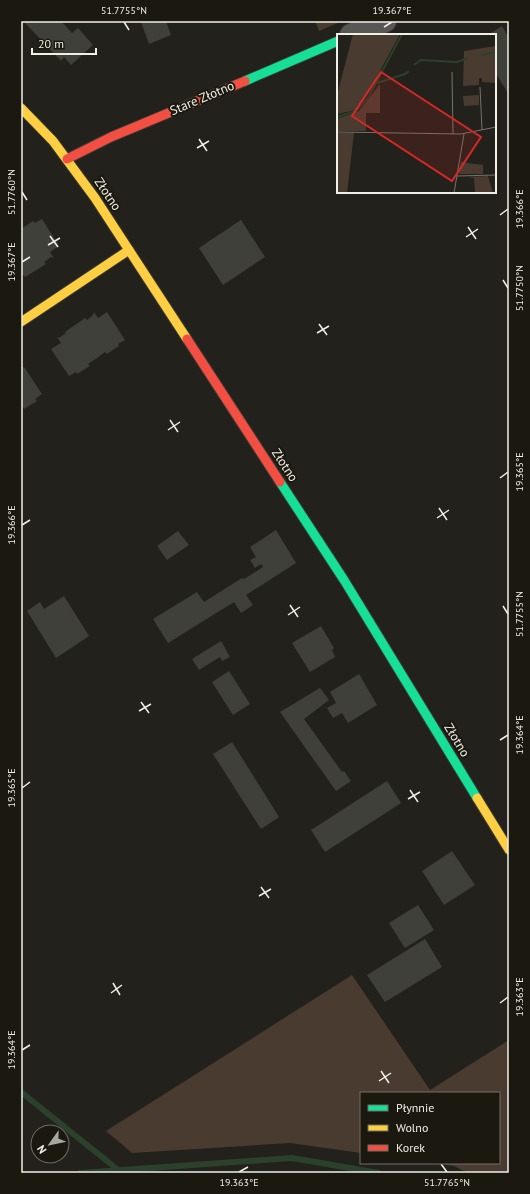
<svg xmlns="http://www.w3.org/2000/svg" width="530" height="1194" font-family="'PT Sans',sans-serif">
  <style>
    .green { fill: #4a3b30 }
    .lines { fill: none; stroke-linecap: round; stroke-linejoin: round }
    .stream { stroke: #2b412b; stroke-width: 6 }
    .building { fill: #40403b }
    .street-casing { stroke: #3c3b37; stroke-width: 24 }
    .fast-casing { stroke: #3c3b37; stroke-width: 11 }
    .slow-casing { stroke: #3c3b37; stroke-width: 11 }
    .jam-casing { stroke: #3c3b37; stroke-width: 11 }
    .street { stroke: #585753; stroke-width: 22 }
    .fast { stroke: #16e098; stroke-width: 9 }
    .slow { stroke: #ffcf43; stroke-width: 9 }
    .jam { stroke: #f24e42; stroke-width: 9 }
    .ticks { fill: none; stroke: #f0efe8; stroke-width: 1.5 }
    .labels { text-anchor: middle; dominant-baseline: central; stroke-width: 4; stroke-linejoin: round; paint-order: stroke }
    .street-label { font-size: 13px; fill: #f0efe8; stroke: #1b190f }
    .inset-river { fill: none; stroke: #2b412b; stroke-width: 2 }
    .inset-road { fill: none; stroke: #74736d; stroke-width: 1 }
    .view { fill: #d62828; fill-opacity: 0.15; stroke: #d62828; stroke-width: 2 }
    .inset-edge { fill: none; stroke: #f0efe8; stroke-width: 2 }
    .neatline { fill: none; stroke: #f0efe8; stroke-width: 1.5 }
    .ticks-label { font-size: 10px; text-anchor: middle; fill: #f0efe8 }
  </style>
  <rect width="100%" height="100%" fill="#22211b"/>
  <g class="green">
    <path d="M315,21H342L319,31Z"/>
    <path d="M352,975L430,1090L509,1040V1173H468L454,1166L430,1163H499V1093H361V1153L290,1143L132,1153L106,1131Z"/>
  </g>
  <g class="lines">
    <g class="stream">
      <path d="M21,1092L117,1169"/>
      <path d="M80,1173L292,1158L379,1173"/>
    </g>
  </g>
  <g class="building">
    <path d="M27,21H61L72,33L78,28L93,45L71,65L64,57L61,61L25,23Z"/>
    <path d="M143,21H166L171,35L149,44L141,22Z"/>
    <path d="M502,26L509,38V95L495,72V35H488Z"/>
    <path d="M42,219L59,246L50,252L54,258L51,257L44,262L46,264L25,277L24,275L21,277V229L33,221L35,223Z"/>
    <path d="M241,220L265,257L223,285L199,248Z"/>
    <path d="M94,312L98,318L107,312L125,340L118,344L119,346L107,354L105,352L97,358L88,364L90,366L77,374L76,372L69,376L51,349L61,343L57,337L59,338L66,333L65,332L85,318L87,320L93,315Z"/>
    <path d="M24,367L42,394L35,399L37,401L24,409L23,407L21,408V369Z"/>
    <path d="M276,530L296,563L246,595L253,605L241,613L234,602L168,643L153,619L197,592L204,602L242,578L244,579L263,567L261,564L255,568L250,560L256,557L250,547Z"/>
    <path d="M178,531L189,545L167,560L157,546Z"/>
    <path d="M64,596L89,636L56,658L27,611L40,602L44,609Z"/>
    <path d="M321,626L334,648L332,650L335,657L310,672L292,643Z"/>
    <path d="M221,641L230,657L222,661L220,657L199,670L192,659Z"/>
    <path d="M229,671L250,704L233,715L212,682Z"/>
    <path d="M359,674L377,705L348,723L342,713L333,718L327,708L336,703L330,692Z"/>
    <path d="M320,688L329,700L304,719L342,772L344,771L351,781L336,791L280,712Z"/>
    <path d="M232,742L279,817L261,829L213,754Z"/>
    <path d="M387,781L401,803L325,852L311,830Z"/>
    <path d="M452,851L475,885L444,905L422,871Z"/>
    <path d="M418,905L434,930L405,948L389,923Z"/>
    <path d="M425,939L442,967L385,1002L367,975Z"/>
  </g>
  <g class="lines">
    <defs>
      <path id="street" d="M351,35L385,21"/>
      <g id="fast">
        <path d="M245,81L338,41"/>
        <path d="M280,482L344,580L477,798"/>
      </g>
      <g id="slow">
        <path d="M21,108L53,141L95,198L187,339"/>
        <path d="M21,322L129,250"/>
        <path d="M477,798L509,850"/>
      </g>
      <g id="jam">
        <path d="M67,159L111,137L245,81"/>
        <path d="M187,339L280,482"/>
      </g>
    </defs>
    <use href="#street" class="street-casing"/>
    <use href="#fast" class="fast-casing"/>
    <use href="#slow" class="slow-casing"/>
    <use href="#jam" class="jam-casing"/>
    <use href="#street" class="street"/>
    <use href="#fast" class="fast"/>
    <use href="#slow" class="slow"/>
    <use href="#jam" class="jam"/>
  </g>
  <path class="ticks" d="M124,22L129,30M384,27L392,22M199,139L207,151M197,148L209,141M22,192L27,200M500,215L508,209M468,227L476,239M50,236L58,247M466,237L478,229M48,245L60,238M22,262L30,257M503,280L508,288M319,324L327,335M317,333L329,326M170,420L178,432M168,430L180,422M500,478L508,472M439,508L447,520M437,518L449,510M22,525L30,520M290,605L298,617M503,606L508,614M288,615L300,607M141,702L149,713M139,711L151,704M500,740L508,735M22,788L30,782M410,790L418,802M408,799L420,792M261,887L269,898M259,896L271,889M113,983L120,995M111,993L122,985M500,1003L508,997M22,1050L30,1045M381,1071L389,1083M379,1081L391,1073M441,1164L447,1172M239,1172L248,1167"/>
  <g class="labels">
    <g class="street-label">
      <text transform="translate(202 98) rotate(-23)">Stare Złotno</text>
      <text transform="translate(108 194) rotate(56)">Złotno</text>
      <text transform="translate(285 465) rotate(57)">Złotno</text>
      <text transform="translate(457 740) rotate(59)">Złotno</text>
    </g>
  </g>
  <g transform="translate(337 34)">
    <rect width="159" height="159" fill="#22211b"/>
    <path d="M16,0H63L29,63L19,76L0,80V61ZM159,12V49L145,48V44H142V51L126,52L127,17ZM43,50V79H29V97H0V85L22,77ZM142,61V71L127,72L126,62ZM0,99H17L10,159H0ZM124,128L146,131V140H122ZM151,142L156,159H138L137,144L130,143Z" fill="#4a3b30"/>
    <path class="inset-river" d="M144,21L159,18M77,31L84,26L120,28L131,24M40,49L68,40L72,37M0,83L19,77L31,64L65,0"/>
    <path class="inset-road" d="M115,38L116,100M143,53L145,96M0,98L124,100L159,93M120,142L159,141M117,159L127,100"/>
    <path class="view" d="M44,38L144,103L115,147L15,82Z"/>
    <rect width="159" height="159" class="inset-edge"/>
  </g>
  <rect width="530" height="1194" fill="none" stroke="#1b190f" stroke-width="44"/>
  <rect x="360" y="1092" width="140" height="72" fill="#1b190f" stroke="#706f66"/>
  <rect x="368" y="1105" width="20" height="6" fill="#16e098" stroke="#706f66"/>
  <text x="396" y="1112" font-size="12" fill="#f0efe8">Płynnie</text>
  <rect x="368" y="1125" width="20" height="6" fill="#ffcf43" stroke="#706f66"/>
  <text x="396" y="1132" font-size="12" fill="#f0efe8">Wolno</text>
  <rect x="368" y="1145" width="20" height="6" fill="#f24e42" stroke="#706f66"/>
  <text x="396" y="1152" font-size="12" fill="#f0efe8">Korek</text>
  <g transform="translate(50 1144) rotate(237)"><circle r="19" fill="#1b190f" stroke="#706f66"/>
  <path d="M0-3L7 15L0 10L-7 15Z" fill="#a8a7a0"/>
  <text y="-6" font-size="11" font-weight="bold" text-anchor="middle" fill="#f0efe8">N</text>
  </g>
  <path d="M32 48v6h64v-6" fill="none" stroke="#f0efe8" stroke-width="2"/>
  <text x="38" y="48" font-size="12" fill="#f0efe8" stroke="#1b190f" stroke-width="3" paint-order="stroke">20 m</text>
  <rect x="22" y="22" width="486" height="1150" class="neatline"/>
  <g class="ticks-label">
    <text x="124" y="14">51.7755°N</text>
    <text x="392" y="14">19.367°E</text>
    <text transform="translate(11 192) rotate(-90)" y="4">51.7760°N</text>
    <text transform="translate(519 209) rotate(-90)" y="4">19.366°E</text>
    <text transform="translate(11 262) rotate(-90)" y="4">19.367°E</text>
    <text transform="translate(519 288) rotate(-90)" y="4">51.7750°N</text>
    <text transform="translate(519 472) rotate(-90)" y="4">19.365°E</text>
    <text transform="translate(11 525) rotate(-90)" y="4">19.366°E</text>
    <text transform="translate(519 614) rotate(-90)" y="4">51.7755°N</text>
    <text transform="translate(519 735) rotate(-90)" y="4">19.364°E</text>
    <text transform="translate(11 788) rotate(-90)" y="4">19.365°E</text>
    <text transform="translate(519 997) rotate(-90)" y="4">19.363°E</text>
    <text transform="translate(11 1050) rotate(-90)" y="4">19.364°E</text>
    <text x="239" y="1186">19.363°E</text>
    <text x="447" y="1186">51.7765°N</text>
  </g>
</svg>
